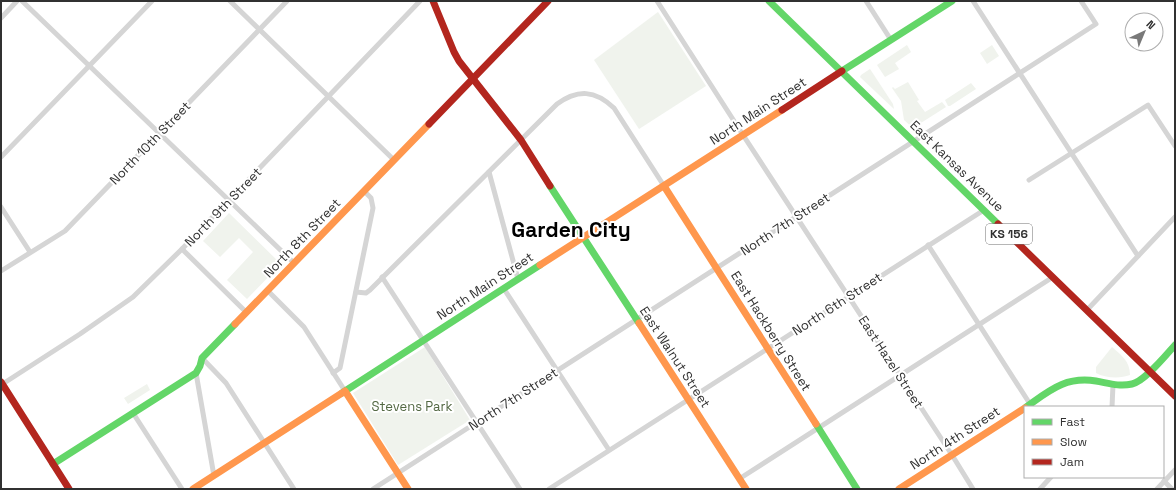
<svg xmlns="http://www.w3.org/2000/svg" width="1176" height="490" font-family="'Space Grotesk',sans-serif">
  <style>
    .green { fill: #f0f3ed }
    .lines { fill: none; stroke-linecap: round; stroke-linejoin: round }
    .street { stroke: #d5d5d5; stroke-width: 5 }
    .fast { stroke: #63d668; stroke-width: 7 }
    .slow { stroke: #ff974d; stroke-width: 7 }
    .jam { stroke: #b3261e; stroke-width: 7 }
    .labels { text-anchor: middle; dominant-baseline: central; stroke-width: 4; stroke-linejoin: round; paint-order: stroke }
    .shield { fill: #fff; stroke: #6f6f6f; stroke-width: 1 }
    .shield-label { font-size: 12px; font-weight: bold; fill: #313131 }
    .street-label { font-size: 13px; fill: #313131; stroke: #fff }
    .park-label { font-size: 13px; fill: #536843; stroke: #fff }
    .town-label { font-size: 21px; font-weight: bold; fill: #000; stroke: #fff }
  </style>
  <rect width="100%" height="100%" fill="#fff"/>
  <g class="green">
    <path d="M658,12L706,86L639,129L594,60Z"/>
    <path d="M907,45L911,52L895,63L899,69L885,77L877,65Z"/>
    <path d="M992,45L999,56L987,64L980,53Z"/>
    <path d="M870,69L893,104L894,109L860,77L861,75Z"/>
    <path d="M908,82L919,100L917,101L925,112L942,102L946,107L913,128L904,120L901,101L892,88L893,87L895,89Z"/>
    <path d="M971,83L976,89L950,106H948L945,100Z"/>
    <path d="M229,213L281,264L247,299L227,280L253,252L239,238L220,257L203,241Z"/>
    <path d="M425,347L470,420L398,465L353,393Z"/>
    <path d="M1112,347C1121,355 1130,361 1130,375C1120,379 1105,378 1096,373V367Z"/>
    <path d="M147,384L150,390L128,404L124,398Z"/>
  </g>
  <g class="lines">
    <g class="street">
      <path d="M22,1L294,263"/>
      <path d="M230,1L394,160"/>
      <path d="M657,1L743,135L952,455L973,489"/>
      <path d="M866,1L891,40"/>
      <path d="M973,1L1138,256"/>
      <path d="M1,18L17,1"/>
      <path d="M1,157L152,1"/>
      <path d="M489,172L518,279"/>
      <path d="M1029,180L1148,105L1175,146"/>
      <path d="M1,207L30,252"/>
      <path d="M928,245L1030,404"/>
      <path d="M182,249L246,312"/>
      <path d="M1,271L65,231L287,1"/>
      <path d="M382,277L520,489"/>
      <path d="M504,289L609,450"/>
      <path d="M268,291L304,327L345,391"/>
      <path d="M356,292L366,293L370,290L557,104C578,89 595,90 614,108L664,186"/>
      <path d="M1087,310L1175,217"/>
      <path d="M202,358L226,383L294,489"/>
      <path d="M196,373L214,476"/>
      <path d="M333,373L340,368L373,208L371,198L364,191"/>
      <path d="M1,385L80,334L133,297L182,249L420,1"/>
      <path d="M1112,407L1113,385"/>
      <path d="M133,413L182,489"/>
      <path d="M739,479L1053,277"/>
      <path d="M1164,481L1172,489"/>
      <path d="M373,489L1096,24L1081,1"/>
      <path d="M549,489L984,210"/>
      <path d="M1040,489L1051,477"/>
      <path d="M1157,489L1175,470"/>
    </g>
    <g class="fast">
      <path d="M769,1L998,224"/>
      <path d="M842,71L952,1"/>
      <path d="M550,186L639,323"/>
      <path d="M342,393L540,265"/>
      <path d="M1026,407C1049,391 1065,376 1096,381C1108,383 1119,387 1132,384C1145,381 1166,355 1175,345"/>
      <path d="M816,424L857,489"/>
      <path d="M53,464L196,373L200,366L202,358L235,324"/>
    </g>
    <g class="slow">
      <path d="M664,186L816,424"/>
      <path d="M540,265L782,110"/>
      <path d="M639,323L746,489"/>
      <path d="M235,324L429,124"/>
      <path d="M345,391L408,489"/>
      <path d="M193,489L342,393"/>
      <path d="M899,489L1025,408"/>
    </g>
    <g class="jam">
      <path d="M433,1L454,52L459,61L521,140L550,186"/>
      <path d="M782,110L842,71"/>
      <path d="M429,124L548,1"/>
      <path d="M998,224L1175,396"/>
      <path d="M1,382L69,489"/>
    </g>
  </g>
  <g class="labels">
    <rect class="shield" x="986" y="224" width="46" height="20" rx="3"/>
    <g class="shield-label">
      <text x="1009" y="234">KS 156</text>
    </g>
    <g class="street-label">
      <text transform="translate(758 111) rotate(-33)">North Main Street</text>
      <text transform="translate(150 143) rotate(-46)">North 10th Street</text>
      <text transform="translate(957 166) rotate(44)">East Kansas Avenue</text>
      <text transform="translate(223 207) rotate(-46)">North 9th Street</text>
      <text transform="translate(785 224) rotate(-33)">North 7th Street</text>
      <text transform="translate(302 238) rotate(-46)">North 8th Street</text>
      <text transform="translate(485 286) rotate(-33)">North Main Street</text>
      <text transform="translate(837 304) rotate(-33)">North 6th Street</text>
      <text transform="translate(771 331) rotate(58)">East Hackberry Street</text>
      <text transform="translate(675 357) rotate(57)">East Walnut Street</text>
      <text transform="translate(891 362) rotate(57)">East Hazel Street</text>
      <text transform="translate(513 399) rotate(-33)">North 7th Street</text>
      <text transform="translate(955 438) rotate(-33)">North 4th Street</text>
    </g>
    <g class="park-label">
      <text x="412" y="406">Stevens Park</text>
    </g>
    <g class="town-label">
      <text x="571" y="229">Garden City</text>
    </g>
  </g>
  <rect width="1176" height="490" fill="none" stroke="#313131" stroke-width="4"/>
  <rect x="1024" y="406" width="140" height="72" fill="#ffffff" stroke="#adadad"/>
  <rect x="1032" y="419" width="20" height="6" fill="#63d668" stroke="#adadad"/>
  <text x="1060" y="426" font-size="12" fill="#313131">Fast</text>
  <rect x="1032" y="439" width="20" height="6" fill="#ff974d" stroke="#adadad"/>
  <text x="1060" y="446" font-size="12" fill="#313131">Slow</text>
  <rect x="1032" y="459" width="20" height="6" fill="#b3261e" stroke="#adadad"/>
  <text x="1060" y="466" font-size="12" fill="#313131">Jam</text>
  <g transform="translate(1144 32) rotate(44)"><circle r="19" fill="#ffffff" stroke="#adadad"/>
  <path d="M0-3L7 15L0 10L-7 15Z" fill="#797979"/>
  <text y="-6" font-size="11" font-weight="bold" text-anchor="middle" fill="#313131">N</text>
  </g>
</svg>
